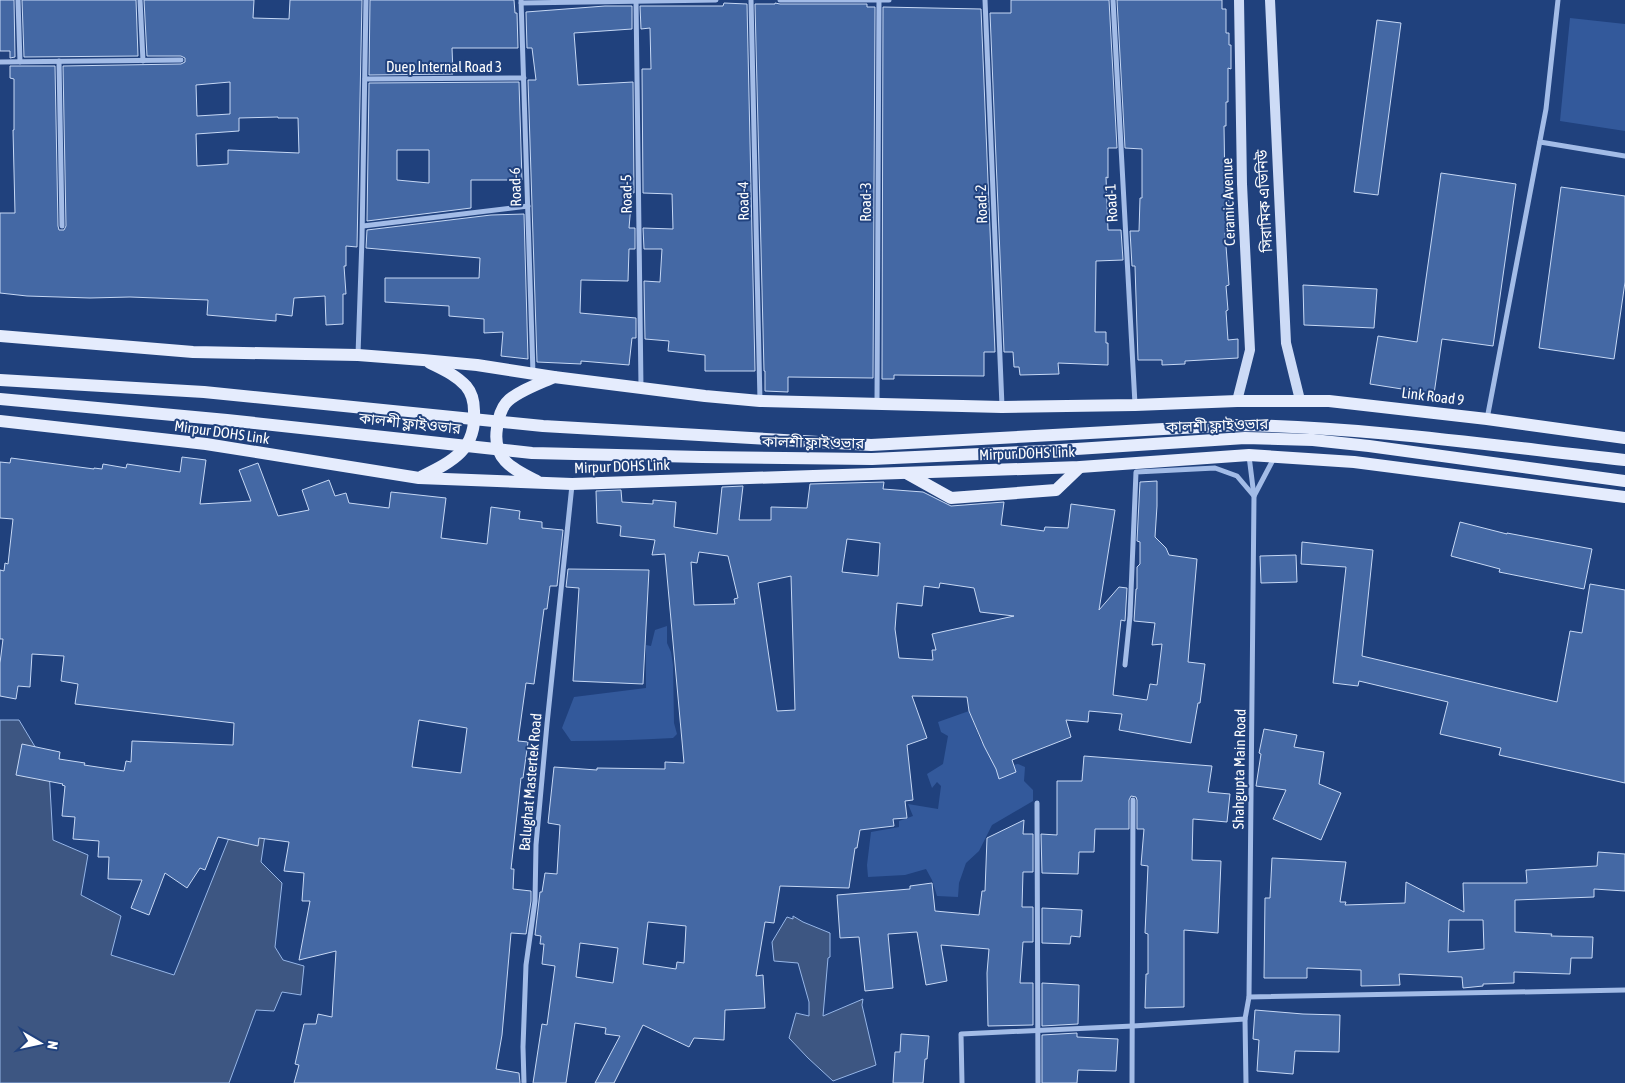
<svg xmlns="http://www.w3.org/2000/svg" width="1625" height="1083" font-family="'Asap Condensed','Noto Sans Bengali',sans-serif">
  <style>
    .green { fill: #33599b }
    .water { fill: #3d5682; stroke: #96b6e8 }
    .building { fill: #4468a4; stroke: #c6d8f5; fill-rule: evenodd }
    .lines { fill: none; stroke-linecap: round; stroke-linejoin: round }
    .minor { stroke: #a3bce7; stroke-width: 5 }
    .secondary { stroke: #cddbf6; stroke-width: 10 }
    .primary { stroke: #e5ecfd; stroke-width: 12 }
    .primary-bridge { stroke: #e5ecfd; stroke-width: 12 }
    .labels { text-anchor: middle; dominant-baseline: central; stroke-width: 4; stroke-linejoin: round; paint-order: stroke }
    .street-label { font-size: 15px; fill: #fff; stroke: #20417d }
  </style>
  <rect width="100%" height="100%" fill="#20417d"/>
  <g class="green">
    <path d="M1570,18L1625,24V131L1560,121Z"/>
    <path d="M667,626V643L671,652L673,665L674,723L677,734L673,738C639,740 605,741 571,741L562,728L574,697L646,688V645L651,646L655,630Z"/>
    <path d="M969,711L981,742L992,747L996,768L1018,764L1025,767L1024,781L1033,790V801L992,825L979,851L966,863L959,883L958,897L937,896L932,880L926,869L905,875L868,877L867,865L871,832L899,827V821L913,816L908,804L938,809L941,786L937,782L932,788L927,774L943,764L948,736L941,732L938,722Z"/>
  </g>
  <g class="water">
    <path d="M0,720H19L49,770L53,840L88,855L81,895L121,916L111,955L174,975L241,808L266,828L261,862L282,883L275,947L283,960L304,966L301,995L282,992L274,1011L256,1010L229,1083H0Z"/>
    <path d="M793,916L803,922L830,933V957L828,958L823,1016L863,999L862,1005L876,1065L833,1081L808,1058L789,1038L796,1013L809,1016V1002L798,963L774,961L772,942L787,917L793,919Z"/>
  </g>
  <g class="building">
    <path d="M0,0H14L15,57L10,58V51H0Z"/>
    <path d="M22,0H136L138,56L24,57Z"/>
    <path d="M144,0H254L253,18L289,19L290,0H362L357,247L346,246V266H344L346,294H343V324L326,325L325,296L294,298L292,316L276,314V321L207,315L208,300L130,297L90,298L27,296L0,293V213H15L13,130H14V79L10,78V66H55L58,226L59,230H64L66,226L63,66L181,64L185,62V58L181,56H147ZM230,82V114L197,116L196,85ZM278,117V118H298L299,153L228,150V164L197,166L196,134L239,131V118Z"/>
    <path d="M370,0H514L515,13H517L518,48H452L453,74L369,75Z"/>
    <path d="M1011,0H1109L1117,148H1108V178L1106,177L1108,230H1121L1123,260L1096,261L1095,332H1106V343H1108V365L1058,363L1059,374L1020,375L1019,367H1014L1013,352H1004L990,13H1011Z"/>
    <path d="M1117,0H1222V9H1226V33H1229V45H1231V69L1228,68V102H1226V126H1224L1225,191H1229L1228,233H1225L1229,285L1226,286L1228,310L1226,311L1228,340L1238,339V358L1185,361V364L1162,365V360H1138L1135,266H1132L1130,231H1139L1140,198H1142V149L1125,148Z"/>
    <path d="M724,3L747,4L755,371H705V355L668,351L669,341L645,339L644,281L660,282L662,249H644L643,228L673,229L672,194L643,193L642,69H651L650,28L641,29L640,6H723Z"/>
    <path d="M775,3L780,4H867V7H875L873,378L788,377V392L765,391V371H764L755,4H775Z"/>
    <path d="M605,6H632V29L574,33L578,85L633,82L634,193H632L629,228H635V249H629L628,281L581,280L580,313L636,318V338H632L629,365L581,361V364L537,362L528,80H536L532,48H527L526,12Z"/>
    <path d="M883,7L981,9L995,352H984V376L894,375V379H882Z"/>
    <path d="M1377,20L1401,23L1378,195L1354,192Z"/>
    <path d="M519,82L522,180H471V208L367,221L369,83ZM397,150H429V183L397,180Z"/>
    <path d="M1441,173L1516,184L1493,346L1442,339L1434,394L1370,384L1378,336L1417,342Z"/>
    <path d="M1561,187L1625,196V282L1614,359L1539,348Z"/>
    <path d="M524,214L528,359L501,356L503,332L484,333V319L449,316V306L385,302V278H479L480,258L366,248L367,230L491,215Z"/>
    <path d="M1303,285L1377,289L1374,328L1304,325Z"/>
    <path d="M182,457L206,460L200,504L251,501L239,470L258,463L278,516L309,510L302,490L329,480L335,496L346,493L349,503L389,508L391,492L446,498L441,538L487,544L491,507L520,511L519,519L542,522V528L563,530L557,586H550L547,609H544L534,684L526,683L518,741L528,742L523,778H521L513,851L511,869H514L513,889L531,891V901L526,934L511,933L502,1035L496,1069L519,1073L520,1083H294L299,1065L295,1064L304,1024H316L318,1014L332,1017L336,951L299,960L310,901H302L304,873L284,871L289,842L259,838L258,846L218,837L205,870L200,868L187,888L165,873L149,915L131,908L142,880L108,879L109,857H98L99,841L73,839L75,817L62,816L65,786L62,785L63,784L16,775L22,744L60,752L59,759L85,763L84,765L124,771L126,761L131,762L132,741L233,745L234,723L75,704L78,684L61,681L64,656L32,654L30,687L18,686L16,699L0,696V663L3,639H0V570L4,571L5,563L8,564L13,519L0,518V462L10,463L11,458L94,469V468L102,469L103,464L126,468L127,464L180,472ZM419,720L467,728L461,773L412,767Z"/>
    <path d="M1157,481V506L1155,537L1166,548L1169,555L1197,559L1188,662L1205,664L1200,703H1198L1191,743L1119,730L1122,714L1089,711L1088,722L1066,720L1071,737L1012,760L1016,772L999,779L996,769L984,746L969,711L967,697L912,696L927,738L907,745L913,800L905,801L907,818L893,819L894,826L860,830L857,848H855L849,888L780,886L774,923L765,922L756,976L763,975L765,1008L725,1010L724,1040L694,1038L689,1047L643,1025L614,1083H595L620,1036L605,1034L606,1028L575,1023L566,1083H533L542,1024L547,1025L555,966L542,964L544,944H540L541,936L535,935L540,892H542L545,873L557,874L560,825L548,823L554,767L597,770V768L665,769V762L684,763L665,554L652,555L655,540L620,536L621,526L597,523L596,491L621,490L622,502L653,504V500L676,502L674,527L717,534L722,487L743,486L739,520H771V507L807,508L810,484L884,482L883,489L923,492L951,506L1004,502L1001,525L1044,531L1045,527L1068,528L1071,504L1115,510L1099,610L1119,587L1127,588L1125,621L1121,620L1113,695L1147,700L1150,684L1157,685L1162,644L1152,645L1155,623L1134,621L1136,589H1137V567L1140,564V542L1137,541L1140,482ZM847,539L880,543L878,576L842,572ZM699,552L728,556L738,598L734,599L735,604L694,605L691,562L697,563ZM791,576L795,710L777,711L758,583ZM940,583L974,588L980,612L1014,616L932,634L936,650H932L933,660L899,658L895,629L897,603L922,606L924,586L939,588ZM648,922L686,926L684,963L677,962L676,969L643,964ZM580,943L618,948L613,983L576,977Z"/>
    <path d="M1460,522L1507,534V533L1592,549L1584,589L1499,572L1500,569L1451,556Z"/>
    <path d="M1302,542L1373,550L1362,656L1557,702L1570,631L1582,633L1590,584L1625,590V783L1499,755L1501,748L1440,734L1448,702L1359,681L1358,686L1333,683L1346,567L1301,564Z"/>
    <path d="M1296,555L1297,582L1261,583L1260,556Z"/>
    <path d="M568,569L649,570L643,684L573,681L579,588L566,587Z"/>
    <path d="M1264,729L1297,735L1294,747L1324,752L1319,784L1341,793L1321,840L1273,819L1286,790L1256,786L1261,754L1259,753Z"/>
    <path d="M1084,756L1212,766L1208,792L1230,794L1227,822L1193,819L1192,860L1221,861L1218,933L1184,930V1007L1145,1008L1146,974H1148V934L1145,933L1148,866L1141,865L1144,829H1137V800L1136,797L1131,796L1129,800V829H1095L1094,852H1079L1078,874L1042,873L1041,834L1057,835V781H1082Z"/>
    <path d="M1024,820L1023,834H1033V872H1023L1022,907H1033V942H1023L1020,983H1033V1025L988,1026L987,973L989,949L941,945L947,981L926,985L917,932L888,934L893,988L865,991L859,937L840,938L837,895L910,889V886L932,883L935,911L979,915L982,891H985L987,838Z"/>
    <path d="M1598,852L1625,854V891L1594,889V897L1515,900V932L1552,934L1551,936L1593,937L1592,958H1571L1570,974L1514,972V983L1483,984V986L1463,988L1462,977L1399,974L1400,985L1361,986V970L1307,968V978H1264L1265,898H1270L1272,858L1346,862L1340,902H1346L1345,905L1405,903L1406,882L1464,912L1463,883H1527L1526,870L1597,866ZM1449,920H1483L1484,949L1448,952Z"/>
    <path d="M1042,908L1082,910L1080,937L1071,936L1070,944L1042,943Z"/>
    <path d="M1042,983L1079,985L1078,1024L1042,1026Z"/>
    <path d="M1255,1010L1303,1014L1340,1015L1339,1052L1295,1051L1293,1074L1257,1071L1259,1040L1253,1039Z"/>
    <path d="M1077,1033V1037L1118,1039L1116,1071L1078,1070L1077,1083H1042V1035Z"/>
    <path d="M901,1034L929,1036L927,1059H925L923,1083H893L895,1052H900Z"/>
  </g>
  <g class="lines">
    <g class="minor">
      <path d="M18,0L20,62"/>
      <path d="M140,0L143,61"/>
      <path d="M521,0L533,373"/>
      <path d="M636,0L641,387"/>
      <path d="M751,0L760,401"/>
      <path d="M780,0H889"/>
      <path d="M985,0L1002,406"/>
      <path d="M1113,0L1135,404"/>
      <path d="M521,3L716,0"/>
      <path d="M59,61L62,226"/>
      <path d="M0,62L181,60"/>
      <path d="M365,79L524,78"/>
      <path d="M1540,142L1625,156"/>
      <path d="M363,226L528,206"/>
      <path d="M358,355L362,238L366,0"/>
      <path d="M877,403L879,0"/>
      <path d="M1487,419L1546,109L1558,0"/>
      <path d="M1125,665L1130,616L1136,472L1215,468L1237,476L1254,496L1274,458"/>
      <path d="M1037,803L1038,1083"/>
      <path d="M1249,997L1625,990"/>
      <path d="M524,1083L523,1047L526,965L535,901L536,845L547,724L572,485"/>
      <path d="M962,1083L961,1034L1133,1026L1245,1019"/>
      <path d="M1132,1083L1133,800"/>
      <path d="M1246,1083L1245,1019L1249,997L1254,496L1249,456"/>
    </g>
    <g class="secondary">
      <path d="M1270,0L1286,343L1300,400"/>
      <path d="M1237,401L1250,350L1242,184L1239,0"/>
    </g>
    <g class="primary">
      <path d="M0,336L193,352L358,355L423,360L477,365L554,377L705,396L760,401L1002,407L1135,405L1237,401H1329L1487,419L1625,438"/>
      <path d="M0,421L206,444L419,478L572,484L1080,467L1249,455L1354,462L1625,497"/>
      <path d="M908,474L951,498L1056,490L1080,467"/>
      <path d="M421,477C451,462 477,450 474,411C474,402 472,393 466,386C456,375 442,369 430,363"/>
      <path d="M537,481C513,469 492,460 497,428C498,421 501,409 506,403C515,392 541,383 554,377"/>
    </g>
    <g class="primary-bridge">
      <path d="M0,380L204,392L543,426L871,445L1237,425C1367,427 1496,446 1625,460"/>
      <path d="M0,399L227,420L532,453L702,457L872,459L1046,451L1245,438L1313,440L1369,446L1625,481"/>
    </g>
  </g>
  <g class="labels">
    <g class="street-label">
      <text x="444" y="66">Duep Internal Road 3</text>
      <text transform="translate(515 187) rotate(-92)">Road-6</text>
      <text transform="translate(626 194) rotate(-91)">Road-5</text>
      <text transform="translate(743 201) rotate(-91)">Road-4</text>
      <text transform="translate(1264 201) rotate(-93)">সিরামিক এভিনিউ</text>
      <text transform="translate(865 202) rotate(-90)">Road-3</text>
      <text transform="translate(1228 202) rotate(-92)">Ceramic Avenue</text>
      <text transform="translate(1111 203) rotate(-93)">Road-1</text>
      <text transform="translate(981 204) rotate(-92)">Road-2</text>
      <text transform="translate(1433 396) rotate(7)">Link Road 9</text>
      <text transform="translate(410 423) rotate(6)">কালশী ফ্লাইওভার</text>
      <text transform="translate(1217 425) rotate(-2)">কালশী ফ্লাইওভার</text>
      <text transform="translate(222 432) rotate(8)">Mirpur DOHS Link</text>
      <text transform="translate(813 442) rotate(1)">কালশী ফ্লাইওভার</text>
      <text transform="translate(1027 453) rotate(-2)">Mirpur DOHS Link</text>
      <text transform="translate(622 466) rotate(-2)">Mirpur DOHS Link</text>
      <text transform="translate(1239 769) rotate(-89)">Shahgupta Main Road</text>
      <text transform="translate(530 782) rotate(-85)">Balughat Mastertek Road</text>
    </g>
  </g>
  <g transform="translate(40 1043) rotate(99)" stroke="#20417d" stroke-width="4" paint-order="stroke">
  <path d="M0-4L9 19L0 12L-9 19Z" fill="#ffffff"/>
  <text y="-8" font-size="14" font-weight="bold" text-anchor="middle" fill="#ffffff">N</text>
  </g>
</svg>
